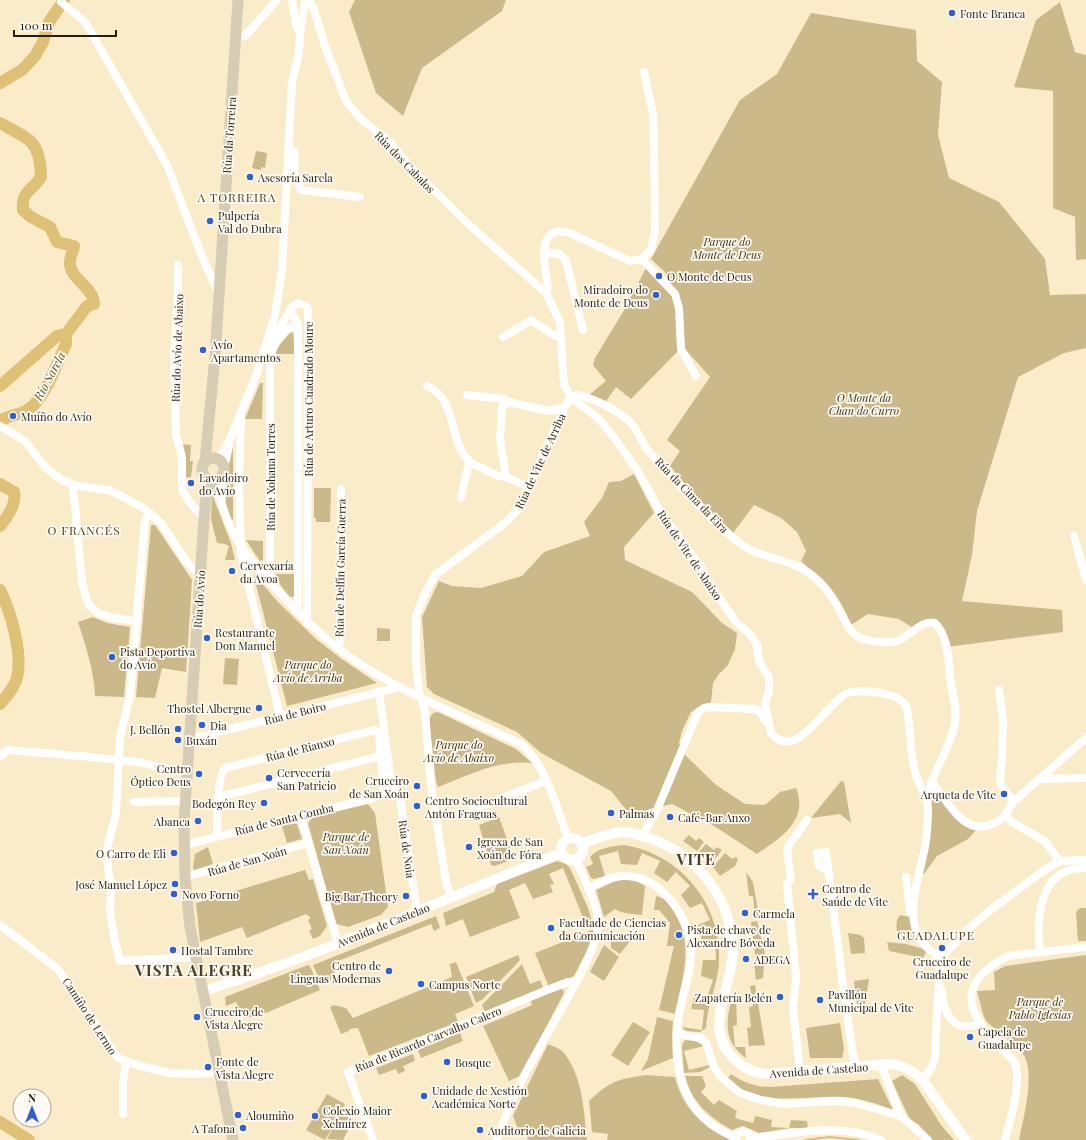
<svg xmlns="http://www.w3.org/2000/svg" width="1086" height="1140" font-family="'Playfair Display',serif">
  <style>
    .green { fill: #ccb98a }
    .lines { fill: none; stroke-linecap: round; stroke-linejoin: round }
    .stream { stroke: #dec176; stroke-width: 2 }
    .canal { stroke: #dec176; stroke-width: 7 }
    .river { stroke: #dec176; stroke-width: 12 }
    .minor { stroke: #fff; stroke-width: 8 }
    .tertiary { stroke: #fff; stroke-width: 10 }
    .secondary { stroke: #d6cdb4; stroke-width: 11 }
    .poi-dot { fill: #305fce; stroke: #fcfaf3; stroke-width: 1.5 }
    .labels { text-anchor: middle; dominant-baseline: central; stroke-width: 3.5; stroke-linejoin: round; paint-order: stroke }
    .poi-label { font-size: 11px; fill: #241f12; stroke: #fcfaf3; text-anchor: start }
    .street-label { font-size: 11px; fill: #241f12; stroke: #fcfaf3 }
    .park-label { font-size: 11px; font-style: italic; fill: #3f3211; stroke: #fcfaf3 }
    .neighbourhood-label { font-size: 12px; letter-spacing: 1px; fill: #4b4022; stroke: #fcfaf3 }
    .water-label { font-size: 12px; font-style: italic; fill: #624e14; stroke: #fcfaf3 }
    .district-label { font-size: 15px; font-weight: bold; letter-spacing: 1px; fill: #4b4022; stroke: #fcfaf3 }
  </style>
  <rect width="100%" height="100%" fill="#faecc9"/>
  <g class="green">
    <path d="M355,0H506L502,11L422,68L403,116L376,93L349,12Z"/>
    <path d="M1060,2L1075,52L1086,55V259L1076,260L1075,217L1053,208V91L1014,87L1036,20Z"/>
    <path d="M811,13L916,30L917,61L942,82L938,135L949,178L999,202L1045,259L1050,295L1086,294V348L1064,353L1018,377L977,511L972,555L962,601L1062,610L1063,632L947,647L936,621L926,619L913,628L899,619L868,614L851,625L817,576L801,561L806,551L797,532L781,518L754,505L733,533L692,492L670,466L680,451L667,440L710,377L685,349L681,304L665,272L651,259L740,100L777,74Z"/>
    <path d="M256,151L267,153L265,168L262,167L261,170L252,168Z"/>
    <path d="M646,268C656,277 673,290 676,304C679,319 675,336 678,351L631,399L616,387L606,401L589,395L606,381L593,365L595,358L623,312Z"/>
    <path d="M293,332L295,354H275L276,349L290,333Z"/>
    <path d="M260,383H263L262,419H245Z"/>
    <path d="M233,443V520C219,511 228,457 233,443Z"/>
    <path d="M181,444L191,445L190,461H193L191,477L184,478Z"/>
    <path d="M634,474L654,513L624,547L625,560L692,592L722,623L737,633L735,649L728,665L719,674L713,683L711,702L691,712L682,731L679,743L685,755L716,785L745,804L765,805L780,792L796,788C809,820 781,838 757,854L714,826L672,804L649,809L641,818L628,812L611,791L541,753L517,732L434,694L427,687L422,617L439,581L452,586L481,588L522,576L544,552L590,536L584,522L602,498L609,482L621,481Z"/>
    <path d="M314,488H331L330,522H316V518H314Z"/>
    <path d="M212,494L231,543L235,560H225L229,546L225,544L217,543L211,519Z"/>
    <path d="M151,525H155L192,580L186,672L162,668L155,698L136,697Z"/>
    <path d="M246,540L263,541V560L260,561Z"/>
    <path d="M276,574H295V593L293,597H290L277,581Z"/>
    <path d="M255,575L277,601L316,639L339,657L377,683L287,706L254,577Z"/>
    <path d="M93,617L107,623L130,627L124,697L95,696C94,670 86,647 78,622Z"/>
    <path d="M377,628L390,629V641H377Z"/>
    <path d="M225,658L239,659L237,685L223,684Z"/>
    <path d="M438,712L516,749L532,763C496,760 470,775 438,787L436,782L429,719L433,713Z"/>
    <path d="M841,781L844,782L851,823L840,814L811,818Z"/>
    <path d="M933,792H935L977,829L968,839L937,856L924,874L921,872L928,835Z"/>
    <path d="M368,804L375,813L388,907L381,915L348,927L336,924L308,823L313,817Z"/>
    <path d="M499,817L514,859L494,866L491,865L479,825Z"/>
    <path d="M292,824H297L302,839L287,843L282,826Z"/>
    <path d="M689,835L696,841L699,838L704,842L697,851L683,841Z"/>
    <path d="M706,844L714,850L717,847L722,850L711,864L699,852Z"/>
    <path d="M624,845C680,854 721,903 719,959C719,983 707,1004 706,1028L700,1032L686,1031L682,1027L702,1030L704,1010L691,1009L695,994L707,998L713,980L701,976L703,960H716L715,940L702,941L698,925L710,920L702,903L690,908L681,895L690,886L676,872L667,882L654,873L660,861L642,853L637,865L621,864L618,851L599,856L605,876L594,879L591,878L586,867L593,864L590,857C597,848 614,846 624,845Z"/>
    <path d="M208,847L213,864L194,870L193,868L195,854Z"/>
    <path d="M725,853L732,859L735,857L738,859L735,866L720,876L713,867Z"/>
    <path d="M557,861L566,864L570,868L588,908L592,922L586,925L563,868L549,874L554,884L550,885L553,892L533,899L525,883L509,890L520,918L470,937L463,919L446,926L443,913L494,892L497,884Z"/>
    <path d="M305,870L309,880L313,879L327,926L320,936L313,939L309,930L312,929L308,920L311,918L306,914L247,938L242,927L200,942L196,903Z"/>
    <path d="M746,872L753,882L759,916H755L753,896H749Z"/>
    <path d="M620,879L636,881L645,886L642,915C634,914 622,914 615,909L604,917L596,890Z"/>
    <path d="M656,896C666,898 669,905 674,912C695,945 682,979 675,1014L659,1010L674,946H667L670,923L659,910H654Z"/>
    <path d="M1080,908H1086V941H1078L1076,912Z"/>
    <path d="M900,915L910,917L916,937L915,941C900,946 891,926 900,915Z"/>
    <path d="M436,916L440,928L434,931L431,924L331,964L334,972L331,981L321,983L313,965Z"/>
    <path d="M757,921L765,954L763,978L756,980L754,963L756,962L751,922Z"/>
    <path d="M592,930H594L592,941L574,976L549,987L535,953Z"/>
    <path d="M848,933L861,935L864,938L865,953L851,954Z"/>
    <path d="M623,935L631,940L620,954L611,948V940L619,941Z"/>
    <path d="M887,942L906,944L927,950L923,958L889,951Z"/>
    <path d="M604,945L619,957L604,981L590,972Z"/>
    <path d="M518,955L520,960L483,999L476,1003L466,977Z"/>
    <path d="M1086,955V1140H1019C1023,1120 1036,1072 1023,1054C1015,1043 997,1031 986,1021L983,1014L977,991L995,990L994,972L1005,966Z"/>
    <path d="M456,962L474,1006L455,1014L458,1022L369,1056L358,1028L349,1029V1031L341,1034L330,1007L334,1005L346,1008L353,1018L452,977L450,965H448Z"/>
    <path d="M522,964L530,984L540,980L544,990L485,1012L482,1005Z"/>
    <path d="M308,965L310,966L320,990L261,1015L250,1017L241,1015L236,1002L226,1006L225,997Z"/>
    <path d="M869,979L865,1004L857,1005L854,981Z"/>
    <path d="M755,985L765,1045L749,1046L747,1028L751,1027L749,1007L753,1006L750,986Z"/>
    <path d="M561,988L564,991L563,995L520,1076L509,1081L483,1026L532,1005L530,999Z"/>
    <path d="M732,998H736L737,1025L733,1026L735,1047H745L746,1058C724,1043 725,1022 732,998Z"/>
    <path d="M657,1017L673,1021L672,1034L674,1055L673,1058L641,1071L648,1059Z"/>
    <path d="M633,1022L650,1032L628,1066L611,1055Z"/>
    <path d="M840,1023L844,1049L842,1058H810L806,1028Z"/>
    <path d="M460,1033L463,1041L421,1058L418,1050Z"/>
    <path d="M687,1040L695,1041L704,1046L684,1051L689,1070L709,1065L710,1067L700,1072L684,1073L682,1046L684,1041Z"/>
    <path d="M548,1044C554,1047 560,1048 564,1053C583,1077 584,1112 587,1140H529L527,1139L528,1133L525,1131L521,1137L513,1116Z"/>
    <path d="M413,1054L415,1061L403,1066L405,1071L398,1074L396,1069L379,1075L376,1068Z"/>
    <path d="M731,1074C743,1082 755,1087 770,1087L878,1079L893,1110C878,1104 860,1098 843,1097C803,1095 759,1109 727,1079Z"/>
    <path d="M646,1075L675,1077C683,1109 702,1125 730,1140H607L608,1134L592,1132L589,1101C610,1081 618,1079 646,1075Z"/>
    <path d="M902,1075L915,1084L941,1125L954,1140H933L918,1124L910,1120L892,1081Z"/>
    <path d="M685,1076H702L706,1086L701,1092L714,1105L719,1100L737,1111L735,1118L753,1123L755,1116L772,1120L771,1127L789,1128L791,1120L807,1121L808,1128H790L759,1133L743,1126L732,1130C709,1117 691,1102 685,1076Z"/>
    <path d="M327,1094L345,1104L340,1113L353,1120L343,1140L327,1139L340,1115L325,1140L306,1130Z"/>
  </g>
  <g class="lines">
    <path class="stream" d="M805,1140L829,1137L859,1140"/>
    <path class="canal" d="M0,520L8,517"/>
    <g class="river">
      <path d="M0,83L22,70L35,56L43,42L49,22L64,0"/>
      <path d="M0,123C30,140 40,140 41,177C32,191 21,191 23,210L31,217L50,227L57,242L74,246C73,251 70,257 70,262C69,279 94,287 94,304L87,306L66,334V344C57,363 46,397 29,409C21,415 9,415 0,421"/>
      <path d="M0,386L57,336L66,334"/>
      <path d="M0,484L14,492C17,503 7,518 0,526"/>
      <path d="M0,590C11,612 23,654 17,678C14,688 7,696 0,704"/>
      <path d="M0,1122L29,1140"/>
    </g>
    <g class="minor">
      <path d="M309,0L314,10L325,46L346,101L360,118L390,142L408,164L467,223L546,293L560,322L564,385L572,398L599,419L615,439L637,470L660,511L701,567L710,585L737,623L750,634L757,645L759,661L769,677V692L765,704L771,733C796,764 827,701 848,693C858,689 871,692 881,693C892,695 902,698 907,708C912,736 908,773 927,797"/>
      <path d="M61,2L83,20L87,25L167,165L203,259L219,294"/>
      <path d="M300,34L305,0"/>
      <path d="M236,38L245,36L277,0"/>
      <path d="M288,146L295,153L294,173L301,190L360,197"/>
      <path d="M544,252L560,254L566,261L583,330"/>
      <path d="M642,259L675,294L679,308L681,349L696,376"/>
      <path d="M178,265V296L174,357L176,434L182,457V490L191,504L204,518"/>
      <path d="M546,293L548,288C545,269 534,222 570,233L630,261L642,259L651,249L655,231L654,145L653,114L644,72"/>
      <path d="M290,310L297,323L298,330V602L296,611"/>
      <path d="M503,337L531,320L555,336L561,337"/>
      <path d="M267,349L292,307L298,303L306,306L308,310L307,623"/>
      <path d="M427,386C458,399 448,443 470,462C475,466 481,467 486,470C494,474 498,477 506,477"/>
      <path d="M467,395L504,399L509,402"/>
      <path d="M241,418L239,486L241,554L280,716"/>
      <path d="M0,426L25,441L46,468L62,480L73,485L112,491L145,509L161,523L186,561L201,577"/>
      <path d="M218,460L230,439L256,376L275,315L282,269L292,82L299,52L300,34L296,24L292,0"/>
      <path d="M224,468L229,446"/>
      <path d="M221,477L222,496"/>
      <path d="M213,480C220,496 224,513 231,529C244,552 262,575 281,594C302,617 324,639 350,657C402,694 464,716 521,744C545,763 558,810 568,839"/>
      <path d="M73,485L82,582L86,598L89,605L98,613L112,618L137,621"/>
      <path d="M529,487L506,477L500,439L502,407L509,402L549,411L565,407"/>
      <path d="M461,498L469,462"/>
      <path d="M150,513L145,520L130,695L120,738L116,814L107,849L108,870L111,884L110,913L115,941L120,961L196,957"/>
      <path d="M1074,536L1086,580"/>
      <path d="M270,582V361C272,347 282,327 298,325"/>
      <path d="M337,647L340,642L341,489"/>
      <path d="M999,690L1003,718L1002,761L1000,778L1001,784L1013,802"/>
      <path d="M379,691L392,790"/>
      <path d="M190,739L400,687"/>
      <path d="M1,756L7,750C52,754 98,756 143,763C158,766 172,772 188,772"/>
      <path d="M1040,779L1086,778"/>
      <path d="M932,782C946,799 963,835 989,825C1002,821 1007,814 1013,802L1086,738"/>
      <path d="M219,797L381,756"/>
      <path d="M134,802L186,801"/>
      <path d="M473,810L545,781"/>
      <path d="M300,815L338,943"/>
      <path d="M1006,815L1012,822L1046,842L1059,861"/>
      <path d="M217,836C217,822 217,777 225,768L375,730L379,734L384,795"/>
      <path d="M642,836L657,810L698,712L704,708L709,707L755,709L761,713L765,721"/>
      <path d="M184,845L373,798L395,790L399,795L400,799L417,911"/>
      <path d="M828,871L819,866L817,853L826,852C836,923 843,996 855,1067"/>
      <path d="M185,877L308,843"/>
      <path d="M906,877L910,912"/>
      <path d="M588,889C599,883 611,876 624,876C660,875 689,916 691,948C692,968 685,986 681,1005C669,1057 679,1118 736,1137"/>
      <path d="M451,897L446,882L431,786L425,713L419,691L416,663V615L426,591L435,575L506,522L519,508L565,407L569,400L577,395C593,398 617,410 629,421C637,428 640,440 647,449C675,482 705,514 738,542C760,560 792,557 814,577C823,584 831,595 837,605C843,615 848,632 859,637C869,642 887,644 898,641C909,636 923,619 935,623C950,638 948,664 951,683C953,698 958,713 954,728C948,751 933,772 927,796C926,800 928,806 928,811C928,821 927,831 926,841C920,882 893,931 941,958"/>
      <path d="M0,925L58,969L118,1058L140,1066L171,1073L196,1074L218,1072"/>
      <path d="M1040,952C1036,917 1039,867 1086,868"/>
      <path d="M942,990C943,1012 953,1034 979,1024"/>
      <path d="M677,1034L701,1038L706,1043L714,1067L720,1076L740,1093L761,1100L783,1104L838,1101L855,1103L901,1116"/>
      <path d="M881,1065L901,1116L928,1140"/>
      <path d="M800,1071L793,1008L796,977L787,884L791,879L787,851L789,845L807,820"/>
      <path d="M923,1081L932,1067L935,1058L937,1012L941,958L966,931L989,911L1043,871L1059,861L1086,860"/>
      <path d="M123,1114V1081L126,1062"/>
      <path d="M751,1138C795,1134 839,1122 881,1140"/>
      <path d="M373,1140L348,1072L547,990L568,982H575"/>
      <path d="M497,1140C507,1111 520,1081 536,1054C551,1025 597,955 598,925C599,906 583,878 576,859"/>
      <path d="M736,1140L738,1133L743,1131L749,1133L750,1140"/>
      <path d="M1005,1140C1010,1119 1023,1080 1014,1061C977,1025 943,989 1008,956L1086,947"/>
    </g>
    <g class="tertiary">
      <circle cx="572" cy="849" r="11"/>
      <path d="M581,844C595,839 610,832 625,832C634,833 643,836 652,839C698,856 732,900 733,950C733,978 715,1008 720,1034C725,1056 745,1073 768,1074L886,1064C900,1064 913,1070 923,1081L966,1140"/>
      <path d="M203,991C325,954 442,899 561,853"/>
    </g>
    <g class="secondary">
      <circle cx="213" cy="469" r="11"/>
      <path d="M205,461L215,357L238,0"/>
      <path d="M212,480L206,497L204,518L184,823L185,877L190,927L233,1140"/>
    </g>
  </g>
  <g class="poi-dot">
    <circle cx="952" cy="13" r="4"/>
    <circle cx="250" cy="177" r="4"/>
    <circle cx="210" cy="221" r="4"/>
    <circle cx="659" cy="276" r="4"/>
    <circle cx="656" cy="295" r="4"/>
    <circle cx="203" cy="350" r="4"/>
    <circle cx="13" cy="416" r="4"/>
    <circle cx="191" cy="483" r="4"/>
    <circle cx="232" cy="571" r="4"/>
    <circle cx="207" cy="638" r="4"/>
    <circle cx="112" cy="657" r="4"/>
    <circle cx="259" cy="708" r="4"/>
    <circle cx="202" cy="725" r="4"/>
    <circle cx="178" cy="729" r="4"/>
    <circle cx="178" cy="740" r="4"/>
    <circle cx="199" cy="774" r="4"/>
    <circle cx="269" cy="778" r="4"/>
    <circle cx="417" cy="786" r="4"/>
    <circle cx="1004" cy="794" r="4"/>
    <circle cx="264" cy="803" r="4"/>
    <circle cx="417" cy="806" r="4"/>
    <circle cx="611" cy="813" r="4"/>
    <circle cx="670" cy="817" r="4"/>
    <circle cx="198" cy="821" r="4"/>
    <circle cx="469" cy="847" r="4"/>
    <circle cx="174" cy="853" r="4"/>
    <circle cx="175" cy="884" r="4"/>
    <circle cx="174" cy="894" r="4"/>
    <path d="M811 888h4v4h4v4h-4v4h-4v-4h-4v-4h4z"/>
    <circle cx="406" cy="896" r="4"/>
    <circle cx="745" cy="913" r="4"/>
    <circle cx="551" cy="928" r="4"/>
    <circle cx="679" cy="935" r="4"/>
    <circle cx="942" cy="948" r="4"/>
    <circle cx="173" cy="950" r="4"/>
    <circle cx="746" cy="959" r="4"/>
    <circle cx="389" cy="971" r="4"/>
    <circle cx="421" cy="984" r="4"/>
    <circle cx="780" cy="997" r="4"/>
    <circle cx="820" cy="1000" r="4"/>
    <circle cx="197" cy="1017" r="4"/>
    <circle cx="970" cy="1037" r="4"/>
    <circle cx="447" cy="1062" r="4"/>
    <circle cx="208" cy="1067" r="4"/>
    <circle cx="424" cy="1096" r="4"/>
    <circle cx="238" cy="1115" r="4"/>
    <circle cx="315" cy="1116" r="4"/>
    <circle cx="243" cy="1128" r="4"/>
    <circle cx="480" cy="1130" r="4"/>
  </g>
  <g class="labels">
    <g class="poi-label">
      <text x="960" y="13">Fonte Branca</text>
      <text x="258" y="177">Asesoría Sarela</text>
      <text x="218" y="215">Pulpería<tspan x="218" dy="13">Val do Dubra</tspan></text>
      <text x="667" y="276">O Monte de Deus</text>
      <text x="648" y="289" text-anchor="end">Miradoiro do<tspan x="648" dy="13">Monte de Deus</tspan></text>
      <text x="211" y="344">Avío<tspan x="211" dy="13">Apartamentos</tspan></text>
      <text x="21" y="416">Muíño do Avío</text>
      <text x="199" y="477">Lavadoiro<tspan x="199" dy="13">do Avío</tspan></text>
      <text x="240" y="565">Cervexaría<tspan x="240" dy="13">da Avoa</tspan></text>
      <text x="215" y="632">Restaurante<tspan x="215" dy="13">Don Manuel</tspan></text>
      <text x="120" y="651">Pista Deportiva<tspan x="120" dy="13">do Avío</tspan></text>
      <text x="251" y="708" text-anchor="end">Thostel Albergue</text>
      <text x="210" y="725">Dia</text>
      <text x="170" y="729" text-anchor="end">J. Bellón</text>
      <text x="186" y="740">Buxán</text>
      <text x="191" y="768" text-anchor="end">Centro<tspan x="191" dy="13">Óptico Deus</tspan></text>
      <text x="277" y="772">Cervecería<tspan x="277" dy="13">San Patricio</tspan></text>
      <text x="409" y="780" text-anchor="end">Cruceiro<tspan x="409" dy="13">de San Xoán</tspan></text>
      <text x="996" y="794" text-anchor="end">Arqueta de Vite</text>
      <text x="425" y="800">Centro Sociocultural<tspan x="425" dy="13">Antón Fraguas</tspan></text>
      <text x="256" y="803" text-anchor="end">Bodegón Rey</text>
      <text x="619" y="813">Palmas</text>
      <text x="678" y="817">Café-Bar Anxo</text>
      <text x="190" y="821" text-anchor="end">Abanca</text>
      <text x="477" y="841">Igrexa de San<tspan x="477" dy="13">Xoán de Fóra</tspan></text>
      <text x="166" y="853" text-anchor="end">O Carro de Eli</text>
      <text x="167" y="884" text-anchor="end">José Manuel López</text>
      <text x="822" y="888">Centro de<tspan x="822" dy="13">Saúde de Vite</tspan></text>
      <text x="182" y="894">Novo Forno</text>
      <text x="398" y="896" text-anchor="end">Big Bar Theory</text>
      <text x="753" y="913">Carmela</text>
      <text x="559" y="922">Facultade de Ciencias<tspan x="559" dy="13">da Comunicación</tspan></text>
      <text x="687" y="929">Pista de chave de<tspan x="687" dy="13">Alexandre Bóveda</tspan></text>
      <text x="181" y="950">Hostal Tambre</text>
      <text x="754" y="959">ADEGA</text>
      <text x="942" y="961" text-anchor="middle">Cruceiro de<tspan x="942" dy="13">Guadalupe</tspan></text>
      <text x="381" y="965" text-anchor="end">Centro de<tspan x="381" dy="13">Linguas Modernas</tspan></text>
      <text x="429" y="984">Campus Norte</text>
      <text x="828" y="994">Pavillón<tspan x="828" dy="13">Municipal de Vite</tspan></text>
      <text x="772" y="997" text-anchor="end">Zapatería Belén</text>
      <text x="205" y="1011">Cruceiro de<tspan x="205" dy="13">Vista Alegre</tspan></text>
      <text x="978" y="1031">Capela de<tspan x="978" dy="13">Guadalupe</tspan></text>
      <text x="216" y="1061">Fonte de<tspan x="216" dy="13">Vista Alegre</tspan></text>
      <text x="455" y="1062">Bosque</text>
      <text x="432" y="1090">Unidade de Xestión<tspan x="432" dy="13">Académica Norte</tspan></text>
      <text x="323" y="1110">Colexio Maior<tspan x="323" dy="13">Xelmírez</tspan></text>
      <text x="246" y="1115">Aloumiño</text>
      <text x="235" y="1128" text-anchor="end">A Tafona</text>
      <text x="488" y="1130">Auditorio de Galicia</text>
    </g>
    <g class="street-label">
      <text transform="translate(229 135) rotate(-86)">Rúa da Torreira</text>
      <text transform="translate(405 162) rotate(46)">Rúa dos Cabalos</text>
      <text transform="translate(177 348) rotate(-88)">Rúa do Avío de Abaixo</text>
      <text transform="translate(308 399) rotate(-90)">Rúa de Arturo Cuadrado Moure</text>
      <text transform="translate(540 461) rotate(-65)">Rúa de Vite de Arriba</text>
      <text transform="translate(270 477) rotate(-90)">Rúa de Xohana Torres</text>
      <text transform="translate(692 495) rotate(46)">Rúa da Cima da Eira</text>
      <text transform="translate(690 555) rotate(56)">Rúa de Vite de Abaixo</text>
      <text transform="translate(340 568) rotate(-89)">Rúa de Delfín García Guerra</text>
      <text transform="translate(199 599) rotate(-86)">Rúa do Avío</text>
      <text transform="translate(295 713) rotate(-14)">Rúa de Boiro</text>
      <text transform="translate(300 749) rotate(-14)">Rúa de Rianxo</text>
      <text transform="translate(284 819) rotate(-14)">Rúa de Santa Comba</text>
      <text transform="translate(407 849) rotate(82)">Rúa de Noia</text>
      <text transform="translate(247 861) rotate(-16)">Rúa de San Xoán</text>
      <text transform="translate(383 925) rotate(-22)">Avenida de Castelao</text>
      <text transform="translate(90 1016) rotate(57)">Camiño de Lermo</text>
      <text transform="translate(428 1039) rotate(-22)">Rúa de Ricardo Carvalho Calero</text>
      <text transform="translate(819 1070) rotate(-4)">Avenida de Castelao</text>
    </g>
    <g class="park-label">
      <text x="727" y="241">Parque do<tspan x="727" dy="13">Monte de Deus</tspan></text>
      <text x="864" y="397">O Monte da<tspan x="864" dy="13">Chan do Curro</tspan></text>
      <text x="308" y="664">Parque do<tspan x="308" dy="13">Avío de Arriba</tspan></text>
      <text x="459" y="744">Parque do<tspan x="459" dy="13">Avío de Abaixo</tspan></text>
      <text x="346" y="836">Parque de<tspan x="346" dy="13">San Xoán</tspan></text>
      <text x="1040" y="1001">Parque de<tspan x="1040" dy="13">Pablo Iglesias</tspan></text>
    </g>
    <g class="neighbourhood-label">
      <text x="237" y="197">A TORREIRA</text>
      <text x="84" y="530">O FRANCÉS</text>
      <text x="936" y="935">GUADALUPE</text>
    </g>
    <g class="water-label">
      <text transform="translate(49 376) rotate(-62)">Río Sarela</text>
    </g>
    <g class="district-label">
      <text x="696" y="859">VITE</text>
      <text x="194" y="970">VISTA ALEGRE</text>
    </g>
  </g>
  <g transform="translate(32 1108)"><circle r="19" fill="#fcfaf3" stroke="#a6a299"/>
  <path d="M0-3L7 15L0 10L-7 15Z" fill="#305fce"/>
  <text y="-6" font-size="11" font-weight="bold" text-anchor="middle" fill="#241f12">N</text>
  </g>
  <path d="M14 30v6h102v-6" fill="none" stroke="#241f12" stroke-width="2"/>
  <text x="20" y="30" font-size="12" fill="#241f12" stroke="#fcfaf3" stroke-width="3" paint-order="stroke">100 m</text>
</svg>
